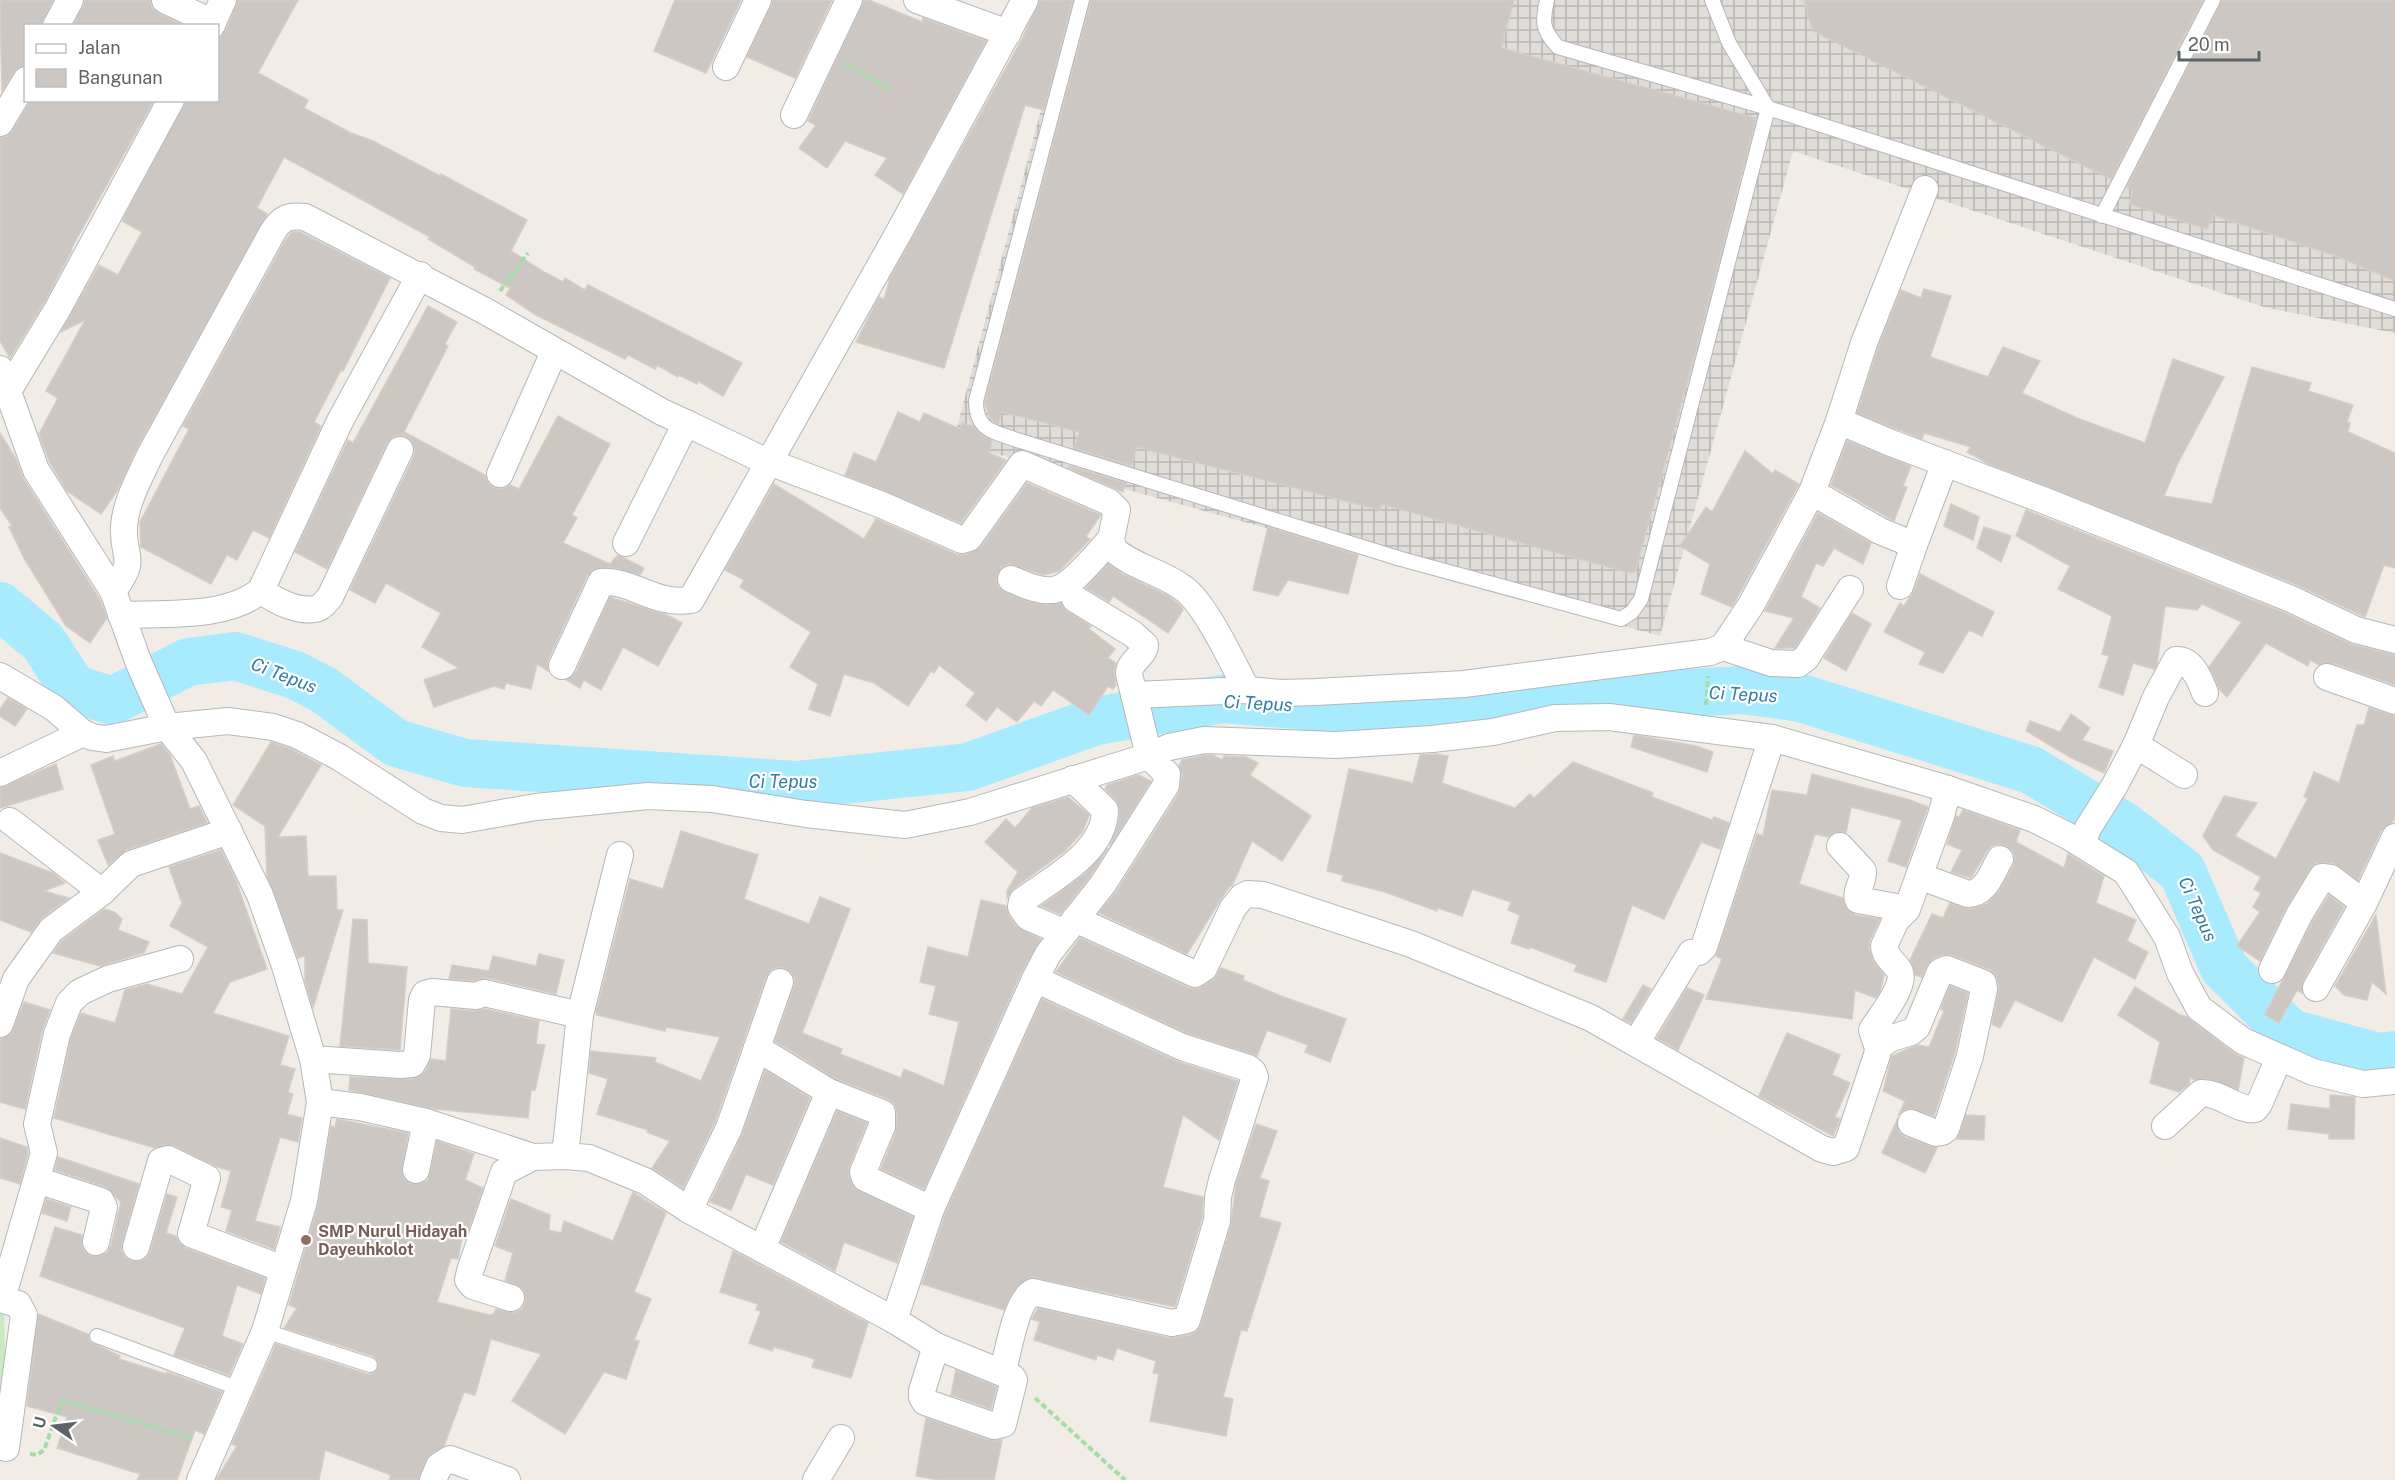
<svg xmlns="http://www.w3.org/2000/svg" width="2395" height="1480" font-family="'Public Sans',sans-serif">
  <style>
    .industrial { fill: url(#industrial-grid) }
    .green { fill: #c9eac1 }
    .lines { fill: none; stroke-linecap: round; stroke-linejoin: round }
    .river { stroke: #a8ebff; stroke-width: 48 }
    .building { fill: #ccc7c3; stroke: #d7cdc4; stroke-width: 1.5 }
    .lane-casing { stroke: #b3b8bc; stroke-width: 16 }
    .street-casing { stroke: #b3b8bc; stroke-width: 28 }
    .path { stroke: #a2dea6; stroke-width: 4; stroke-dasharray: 6 3; stroke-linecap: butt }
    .lane { stroke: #fff; stroke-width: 14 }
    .street { stroke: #fff; stroke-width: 26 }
    .education-dot { fill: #8d6e63; stroke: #fff; stroke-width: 2 }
    .labels { text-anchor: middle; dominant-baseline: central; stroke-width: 4.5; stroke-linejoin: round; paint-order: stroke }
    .education-label { font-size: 16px; font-weight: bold; fill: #785e54; stroke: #fff; text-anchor: start }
    .water-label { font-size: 18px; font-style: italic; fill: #337ea0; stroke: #fff }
  </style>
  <defs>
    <pattern id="industrial-grid" width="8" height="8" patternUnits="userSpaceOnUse" patternTransform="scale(1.5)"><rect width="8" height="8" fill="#e0dcd8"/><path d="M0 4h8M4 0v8" fill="none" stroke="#b9b6b3"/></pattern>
  </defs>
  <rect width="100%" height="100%" fill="#f1ece6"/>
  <path class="industrial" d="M1070,0H2395V333L2267,308L1793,151L1660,636L953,442Z"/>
  <path class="green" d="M0,1285H4L5,1368L0,1425Z"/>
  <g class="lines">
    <path class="river" d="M0,606L43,642L73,688L112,701L188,662L235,656L295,675L324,690L396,743L465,763L796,785L968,767L1096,721L1222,699L1330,708L1593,698L1742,690L1801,698L2031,770L2124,826L2182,871L2224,968L2290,1033L2378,1057L2395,1055"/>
  </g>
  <g class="building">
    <path d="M0,0H53L41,26H26V65L14,72L2,91Z"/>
    <path d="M85,0H150L152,8L158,13L184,26H73Z"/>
    <path d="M238,0H298L258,73L308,100L304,108L351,133L373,141L440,176L441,174L527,220L511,251L544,272L563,282L565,278L585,290L588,285L742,363L723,396L698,381L697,384L679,375L678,377L657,365L655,369L628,355L625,359L536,315L506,295L510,288L474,269L475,267L428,239L430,237L284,157L257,208L267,214L137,448L117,491L101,514L67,491L50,463L39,434L58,398L46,391L85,320L61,332L99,265L118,275L142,232L122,221L186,100H218V39L226,30Z"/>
    <path d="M675,0H741L706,73L654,51Z"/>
    <path d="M773,0H832L795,78L747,57Z"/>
    <path d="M864,0H869L922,22L923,18L986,41L903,194L875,175L887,158L845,141L827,168L799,148L816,125L808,121Z"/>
    <path d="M1040,0H1073L1044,110L1025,105L944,368L856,342L879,297L884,299L890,278L1022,39Z"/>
    <path d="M1091,0H1514L1501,48L1756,118L1698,343L1635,572H1626L1381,504L1380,510L1137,447L1131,466L1074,448L1080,432L1002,412L998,424L990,418L985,402Z"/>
    <path d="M1804,0H2203L2111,179L1813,31Z"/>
    <path d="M2222,0H2395V281L2336,256L2213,215L2207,229L2129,204L2133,191L2127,187Z"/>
    <path d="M31,100H154L71,249L72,250L44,303L10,358L0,341V138L7,136L12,131Z"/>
    <path d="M300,232L390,278L343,371L341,370L314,422L321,426L269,538L253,530L237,560L227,555L211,584L141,547L140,522L189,429L183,426L285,241L292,232Z"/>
    <path d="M1924,289L1951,296L1930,357L1988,377L2003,347L2040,361L2022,393L2077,418L2145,443L2173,359L2224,377L2178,463L2164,496L2212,504L2252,367L2311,383L2308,391L2353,405L2347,422L2350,423L2348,432L2395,453V568L2384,565L2365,617L2297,585L1989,464L1967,452L1971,447L1924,433L1922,439L1857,413L1878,348L1901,290L1921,298Z"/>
    <path d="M428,306L457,322L445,344L448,346L404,432L485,475L488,483L493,487L501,489L510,485L519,489L558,416L610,444L572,515L577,518L563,543L610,564L618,555L644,568L640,575L612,567L593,570L587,576L548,660V671L537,664L531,689L506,683L504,689L494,686L434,707L424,680L459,668L422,647L441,613L386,583L375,603L350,590L414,456L415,448L412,441L406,436L398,435L391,438L387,443L327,569L295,552L348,440L353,443Z"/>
    <path d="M898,412L920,422L924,413L960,429L962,423L974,427L982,435L992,441L989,453L1006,460L961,523L845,475L854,453L876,462Z"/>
    <path d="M0,433L16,459L23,478L99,598L107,618L90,643L66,626L25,560L9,527L12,526L0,508Z"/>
    <path d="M1847,441L1911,466L1903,486L1907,487L1894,521L1831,485Z"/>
    <path d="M1745,451L1773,474L1775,470L1799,484L1732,607L1701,594L1710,564L1680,546L1706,507L1712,512Z"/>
    <path d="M1069,466L1126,483L1123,492L1068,468Z"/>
    <path d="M1027,483L1101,515L1086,536L1090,539L1059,571L1044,575L1009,564L1002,567L998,573L996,580L999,587L1005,592L1026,601L1045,605L1061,603L1067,611L1091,626L1089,629L1115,649L1108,658L1116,663L1114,672L1116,685L1113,689L1108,686L1089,715L1053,690L1041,706L1034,701L1017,722L997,707L986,721L966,705L975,693L939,665L934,673L931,671L908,706L874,683L844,674L830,716L809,709L818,684L790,667L811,632L740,587L744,580L725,570L774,484L864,539L876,519L956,554L965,555L981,547Z"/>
    <path d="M1951,504L1979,517L1973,540L1944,526Z"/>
    <path d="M2026,510L2285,613L2350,644L2395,655V685L2332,663L2319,665L2310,660L2308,666L2266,643L2227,697L2219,689L2209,667L2242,622L2202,604L2197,610L2165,606L2157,664L2154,669L2133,663L2123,695L2099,687L2109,656L2102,654L2112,616L2058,589L2070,566L2016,536Z"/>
    <path d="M1818,513L1871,543L1863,564L1834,548L1823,566L1816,563L1801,597L1820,608L1795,648H1775L1794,618L1765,611Z"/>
    <path d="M1268,527L1358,555L1348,594L1288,580L1278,596L1253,590Z"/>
    <path d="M1984,527L2011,536L2001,562L1977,548Z"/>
    <path d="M1108,564L1124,575L1167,595L1181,606L1183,610L1168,633L1113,596L1109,602L1086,588Z"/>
    <path d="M1920,574L1994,612L1982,636L1969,630L1943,673L1919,664L1925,652L1884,632L1900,603L1904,606L1914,591Z"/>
    <path d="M610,597L667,615L682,623L658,666L623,647L601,690L584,680L580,688L566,680L576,672Z"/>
    <path d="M1852,613L1871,624L1846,671L1824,658Z"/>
    <path d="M8,698L27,709L15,726L0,716V709Z"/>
    <path d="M2369,708L2395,716V817L2392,823L2381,831L2358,880L2333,863H2316L2310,869L2286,908L2260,961L2237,946L2260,912L2253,907L2261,893L2254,889L2261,877L2213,850L2203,836L2224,796L2257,803L2235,836L2276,859L2308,798L2304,797L2314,772L2339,783L2357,725H2364Z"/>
    <path d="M2071,714L2090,728L2082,740L2113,751L2104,773L2070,757L2026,731L2030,721L2060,732Z"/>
    <path d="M1634,735L1696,746L1713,752L1707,772L1631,747Z"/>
    <path d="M271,742L291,749L321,765L278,837L306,836L308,876H336L337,910H343L313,1008L305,981V956L298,958L267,876L265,826L233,805Z"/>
    <path d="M161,744L170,755L190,809L199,806L207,823L126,850L108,865L98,840L115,834L91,765L113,756L115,761Z"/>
    <path d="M1436,754L1448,756L1442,783L1515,808L1530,794L1534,798L1573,762L1653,793L1652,797L1712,820L1714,817L1729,823L1720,849L1701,842L1664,919L1632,905L1606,982L1574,971L1577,965L1530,947L1529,949L1511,943L1520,915L1508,910L1511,902L1472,889L1462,916L1438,908L1437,911L1385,892L1342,881L1343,875L1327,871L1349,769L1413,783L1420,755Z"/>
    <path d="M1205,755H1213L1222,760L1224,756L1246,757L1258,763L1250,775L1311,816L1282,861L1252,841L1232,886L1229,887L1221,899L1187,954L1099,913L1116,892L1179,793L1182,775L1179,766L1182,760Z"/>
    <path d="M56,764L63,789L0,808V788Z"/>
    <path d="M1812,774L1910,800L1928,807L1906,867L1888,861L1902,820L1851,807L1846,832H1836L1828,837L1815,834L1799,884L1843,898L1847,910L1855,915L1880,919L1870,940L1869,948L1873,960L1884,975L1880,992L1876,998L1855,990L1852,1019L1706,999L1722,959L1716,956L1757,834L1763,836L1772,790L1807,795Z"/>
    <path d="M1138,775L1151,781L1110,846L1117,828L1120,812L1116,800L1105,789L1107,785Z"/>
    <path d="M1068,797L1089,815L1083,831L1065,851L1013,889L1007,898V891L1018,872L985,842L1006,819L1015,828L1032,808Z"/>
    <path d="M1963,810L2020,830L2016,842L2064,868L2068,854L2104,876L2096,903L2136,920L2127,941L2148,952L2135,979L2094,957L2062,1022L2015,1000L2000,1028L1992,1024L1999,987L1995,974L1989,969L1952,955H1942L1933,959L1927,965L1922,977L1915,975L1910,960L1932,914L1943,918L1950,903L1970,909L1987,904L2000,890L2013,866L2015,858L2013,851L2007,846L1999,844L1992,846L1987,851L1971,878L1951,872L1962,850L1947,844L1956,816L1959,817Z"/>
    <path d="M681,831L758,855L744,899L809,924L820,897L850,909L802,1033L842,1049L840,1054L901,1078L904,1069L944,1086L959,1022L929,1014L936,986L920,982L928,947L968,957L981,900L1006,906L1009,916L1016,926L1041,939L1021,973L924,1189L881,1169L896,1131L897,1113L894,1104L888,1099L836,1079L775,1041L794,986L795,980L792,973L784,968L777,967L771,970L766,977L715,1122L683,1188L652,1168L670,1141L647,1132L648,1130L597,1114L608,1079L589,1073L591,1051L656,1058L655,1062L701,1081L720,1037L666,1027L665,1031L597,1015L596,1012L630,879L663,889Z"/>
    <path d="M1108,848L1091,875L1060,914L1041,906L1085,874Z"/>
    <path d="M221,850L235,878L267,969L230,982L213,1013L289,1036L280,1065L295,1069L288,1092L293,1094L287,1114L302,1118L298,1142L280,1137L255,1221L280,1227L274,1249L226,1231L232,1210L221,1207L231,1171L215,1166L175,1146L164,1145L155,1148L54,1118L71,1038L81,1013L115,1023L125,990L147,984L182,994L208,947L170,926L182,903L169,867Z"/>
    <path d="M0,853L53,873L65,883L44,891L69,898L42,918L31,932L0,920Z"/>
    <path d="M2329,895L2344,907L2303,981L2302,993L2297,990L2279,1023L2265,1015L2312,922Z"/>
    <path d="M104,909L114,912L122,919L118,930L149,942L144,953L100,966L53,953L62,941Z"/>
    <path d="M2376,915L2386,994L2372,982L2367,1000L2344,995L2335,986Z"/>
    <path d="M353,919L367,920L368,963L407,967L400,1050L340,1046Z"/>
    <path d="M1080,938L1189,988L1197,989L1203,986L1213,980L1221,968L1244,976L1243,980L1278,995L1346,1019L1330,1062L1305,1052L1308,1045L1267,1030L1257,1056L1187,1033L1056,972Z"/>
    <path d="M539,954L564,960L556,994L487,978L474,981L449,979L452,965L489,971L493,956L536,966Z"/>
    <path d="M1643,985L1651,989L1631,1023L1623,1019Z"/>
    <path d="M1950,986L1968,993L1955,1052L1934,1116L1909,1108L1899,1114L1905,1101L1883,1091L1892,1056L1917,1045L1929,1047L1944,1011L1941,1009Z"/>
    <path d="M2135,987L2180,1015L2187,1017L2234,1053L2244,1058L2238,1090L2209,1079L2195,1080L2190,1077L2189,1084L2179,1092L2150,1083L2160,1042L2118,1015Z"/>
    <path d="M1687,988L1704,995L1678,1050L1657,1038Z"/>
    <path d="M1042,999L1176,1061L1238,1081L1219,1140L1183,1115L1163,1187L1203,1197L1202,1218L1175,1307L1030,1277L1015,1289L1004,1310L922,1284L945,1214Z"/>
    <path d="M24,1002L50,1010L42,1031L25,1109L0,1102V1039L11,1034Z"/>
    <path d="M451,1009L475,1011L485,1009L539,1021L536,1044L545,1045L535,1090H531L528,1118L435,1109L349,1090L350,1077L413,1079L425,1072L431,1059L446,1061Z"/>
    <path d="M1787,1033L1840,1055L1832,1075L1850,1083L1835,1117L1840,1119L1833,1136L1759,1096Z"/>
    <path d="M765,1070L810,1098L773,1185L746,1174L731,1210L710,1202L742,1135Z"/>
    <path d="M2330,1095L2355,1097L2354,1139H2329V1134L2288,1129L2291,1104L2330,1109Z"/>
    <path d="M837,1111L867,1123L849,1167V1177L854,1188L913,1217L897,1263L844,1242L835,1271L781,1242Z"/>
    <path d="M1966,1115L1985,1116L1984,1140L1957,1139Z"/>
    <path d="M337,1119L408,1133L402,1174L406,1181L412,1184H421L428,1180L437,1141L474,1154L465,1180L483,1188L467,1234L463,1233L458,1259L451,1258L437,1302L489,1315L494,1314L496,1309L514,1313L522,1309L525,1302V1294L522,1288L505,1280L513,1253L495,1246L511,1199L550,1215L549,1230L561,1233L564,1221L613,1241L633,1192L666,1213L634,1292L651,1299L634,1340L639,1341L626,1379L604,1372L565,1434L512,1401L541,1354L491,1339L475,1395L464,1392L444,1446L426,1460L418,1480H389L391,1475L325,1450L319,1480H216L237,1446L232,1444L276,1344L367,1374H372L378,1368L379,1363L373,1356L284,1328L297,1308L289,1305L318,1205L331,1126L335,1127Z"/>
    <path d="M1897,1120L1899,1132L1905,1137L1937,1148L1925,1173L1882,1153Z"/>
    <path d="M1256,1124L1277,1131L1260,1178L1269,1181L1259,1217L1281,1223L1247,1331L1241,1330L1223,1397L1233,1399L1226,1436L1150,1421L1159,1374L1153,1373L1156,1361L1117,1348L1113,1360L1097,1355L1096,1360L1034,1340L1040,1322L1032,1319L1038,1308L1169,1338L1190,1335L1197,1331L1201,1324L1231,1225L1236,1184Z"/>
    <path d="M0,1138L27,1147L28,1153L20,1184L0,1178Z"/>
    <path d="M58,1157L139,1184L122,1243L121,1250L125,1257L131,1261H140L147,1257L150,1252L167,1194L177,1197L166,1233L176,1236L179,1243L186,1248L265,1278L261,1294L237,1285L222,1336L243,1344L229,1375L174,1355L185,1328L40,1276L55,1227L82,1235V1247L86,1253L92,1256H100L107,1253L111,1245L121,1202L106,1187L55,1170Z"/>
    <path d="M46,1199L71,1207L67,1221L42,1213Z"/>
    <path d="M733,1251L868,1323L851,1378L812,1367L815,1359L774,1347L772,1351L749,1343L761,1311L756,1310L758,1304L720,1292Z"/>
    <path d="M38,1314L88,1334L90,1342L120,1356L119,1359L166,1374L167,1372L222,1392L204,1434L195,1430L177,1480H137L140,1474L57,1448L67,1417L27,1406Z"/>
    <path d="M956,1370L997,1387L991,1409L951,1395Z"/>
    <path d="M926,1418L989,1440H1002L994,1480H939L916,1476Z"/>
  </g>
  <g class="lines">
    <defs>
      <g id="lane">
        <path d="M1082,0L976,401C976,431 993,431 1017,440L1401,559L1621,619L1632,612L1641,599L1768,108L1729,43L1712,0"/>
        <path d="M1547,0C1542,22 1542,30 1558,47L1768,108L2395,309"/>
        <path d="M2102,216L2213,0"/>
        <path d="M265,1331L370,1365"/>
        <path d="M97,1336L240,1389"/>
      </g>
      <g id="street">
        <path d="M165,0L213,23"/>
        <path d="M917,0L1008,33"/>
        <path d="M56,26L70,0"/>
        <path d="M211,26L223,0"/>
        <path d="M726,67L758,0"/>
        <path d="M794,115L849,0"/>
        <path d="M0,123L26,80"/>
        <path d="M0,369L36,470L113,591L138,661L167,727L194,761L260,895L285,966L313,1059L320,1102L304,1201L265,1331L200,1480"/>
        <path d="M0,392L8,391L57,310L171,100"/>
        <path d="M1839,421L1891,443L2043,500L2291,599L2356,630L2395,640"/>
        <path d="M686,423L761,459L882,505L962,540L969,538L1022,464L1109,502L1117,510L1111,539L1114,550C1135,568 1162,572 1183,588C1206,604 1233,664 1247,690"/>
        <path d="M500,474L554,352"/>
        <path d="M1812,492L1880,531L1914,545L1945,463"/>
        <path d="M1011,579C1023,584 1038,592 1052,590C1071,589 1098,552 1111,539"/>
        <path d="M1900,586L1914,545"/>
        <path d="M261,590C275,601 297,612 315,609C322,608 326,601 330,597L400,450"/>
        <path d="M113,591C139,556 122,560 124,526C126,501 140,477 150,455L272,233C281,218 288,215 305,217L485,311L662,412L686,423L626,543"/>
        <path d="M121,615C163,613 228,619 261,590L340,421L420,275"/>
        <path d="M1723,647L1771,663L1798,664L1806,658L1850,589"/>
        <path d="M562,666L601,582C631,579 655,606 691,600L898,234L1025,0"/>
        <path d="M0,676L54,708L83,733L92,737L106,739L167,727L228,721L273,727L297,735L339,757L423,811L441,818L462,820L536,807L648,796L712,799L806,814L905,825L970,812L1149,756L1129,674C1129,661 1144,657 1145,645L1133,634L1075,599"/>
        <path d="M2327,677L2395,701"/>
        <path d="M1134,695L1247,690L1282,693L1316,692L1464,684L1710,652L1723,647L1751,605L1812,492L1839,421L1864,343L1925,189"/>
        <path d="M2136,745L2156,697L2176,660C2193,659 2200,681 2205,693"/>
        <path d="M0,773L83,733"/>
        <path d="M2082,844L2088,828L2115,785L2136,745L2184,775"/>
        <path d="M1840,846L1863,871C1864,881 1855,891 1858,900L1907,909"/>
        <path d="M1919,876L1968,894C1986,894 1992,872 2000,859"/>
        <path d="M102,892L131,864L229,831"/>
        <path d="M1075,919L1195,974L1204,968L1233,908L1242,897L1248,894L1263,895L1411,944L1591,1018L1822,1149L1833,1152L1846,1148L1877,1055L1878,1048L1872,1030C1880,1017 1908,984 1899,970C1893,961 1885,957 1884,946L1896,920L1907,909L1941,816L1948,789"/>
        <path d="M1063,932L1028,917L1021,907L1022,901C1053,878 1105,852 1105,810L1073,779"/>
        <path d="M2272,970L2299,915L2322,877L2331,878L2364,903"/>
        <path d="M2316,988L2364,903L2395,837"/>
        <path d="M0,1024L16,979L51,930L102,892L10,821"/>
        <path d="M1636,1043L1691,953L1699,952L1704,947L1772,738"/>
        <path d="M757,1048L829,1092L762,1249"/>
        <path d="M1878,1048L1889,1039L1911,1032L1917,1027L1940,972L1947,969L1983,983L1984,989L1970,1056L1946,1129L1942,1132L1936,1133L1911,1123"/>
        <path d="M313,1059L399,1065L412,1064L417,1055L422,1000L425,994L432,992L476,996L484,993L580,1015"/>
        <path d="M829,1092L882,1113V1126L863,1172L865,1178L931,1209"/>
        <path d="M320,1102L360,1107L426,1122L533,1157L565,1156L589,1158L645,1181L689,1210L894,1320L936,1346L1012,1377L1014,1380L1003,1424L994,1426L925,1402L922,1397V1391L936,1346"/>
        <path d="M2165,1126L2201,1093C2220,1092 2237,1111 2255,1109L2259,1104L2279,1058"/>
        <path d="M565,1156L580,1015L620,855"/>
        <path d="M416,1170L426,1122"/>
        <path d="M37,1180L101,1201L104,1207L96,1242"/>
        <path d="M689,1210L729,1128L780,982"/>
        <path d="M136,1247L161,1161L168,1159L207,1178L191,1234L283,1269"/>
        <path d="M0,1297L6,1285L44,1153L37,1124L57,1034L69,1003L80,992L108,979L180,959"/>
        <path d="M511,1298L473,1286L468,1280L470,1271L504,1172L533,1157"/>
        <path d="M0,1299L18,1304L24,1315L6,1448"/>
        <path d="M894,1320L931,1209L1035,979L1048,954L1103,884L1166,785L1167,774L1149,756L1169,747L1204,740L1336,745L1432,739L1493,732L1555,718L1609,717L1772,738L1948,789L2034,819L2068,836L2126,872L2167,937L2180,973L2199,1008L2243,1041L2313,1072L2363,1084L2395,1081"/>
        <path d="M1003,1371C1008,1352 1016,1300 1033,1292L1172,1323L1187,1320L1217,1221L1218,1197L1222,1180L1255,1077L1253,1072L1248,1068L1182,1047L1035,979"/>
        <path d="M433,1480L439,1466L450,1459L507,1480"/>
        <path d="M816,1480L841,1438"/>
      </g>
    </defs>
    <use href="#lane" class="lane-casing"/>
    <use href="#street" class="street-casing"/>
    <g class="path">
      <path d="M845,63L889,89"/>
      <path d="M500,291L528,253"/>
      <path d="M1706,705L1708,676"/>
      <path d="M1035,1398L1125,1480"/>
      <path d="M30,1454L37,1455L44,1450L61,1403L64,1401L192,1438"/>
    </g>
    <use href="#lane" class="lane"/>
    <use href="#street" class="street"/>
  </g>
  <circle class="education-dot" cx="306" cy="1240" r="6"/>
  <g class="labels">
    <g class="education-label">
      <text x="318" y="1231">SMP Nurul Hidayah<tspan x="318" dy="18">Dayeuhkolot</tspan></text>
    </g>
    <g class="water-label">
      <text transform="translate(284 675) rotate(21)">Ci Tepus</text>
      <text transform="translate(1743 694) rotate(3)">Ci Tepus</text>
      <text transform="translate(1258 703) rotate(3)">Ci Tepus</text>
      <text x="783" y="781">Ci Tepus</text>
      <text transform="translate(2198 909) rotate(66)">Ci Tepus</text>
    </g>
  </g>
  <rect x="24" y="24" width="195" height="78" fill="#ffffff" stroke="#bec1c3" stroke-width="1.5"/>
  <rect x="36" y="44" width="30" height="9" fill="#ffffff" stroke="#bec1c3" stroke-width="1.5"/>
  <text x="78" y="54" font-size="18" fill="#5d6468">Jalan</text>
  <rect x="36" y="69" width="30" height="18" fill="#ccc7c3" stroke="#bec1c3" stroke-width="1.5"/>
  <text x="78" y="84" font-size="18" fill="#5d6468">Bangunan</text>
  <g transform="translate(54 1426) rotate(284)" stroke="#ffffff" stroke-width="4.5" paint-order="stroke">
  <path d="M0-4.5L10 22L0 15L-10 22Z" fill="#5d6468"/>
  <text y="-9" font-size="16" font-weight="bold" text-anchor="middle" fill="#5d6468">U</text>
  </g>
  <path d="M2179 51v9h80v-9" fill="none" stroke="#5d6468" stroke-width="3"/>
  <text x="2188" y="51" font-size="18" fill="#5d6468" stroke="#ffffff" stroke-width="4.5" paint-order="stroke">20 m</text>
</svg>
